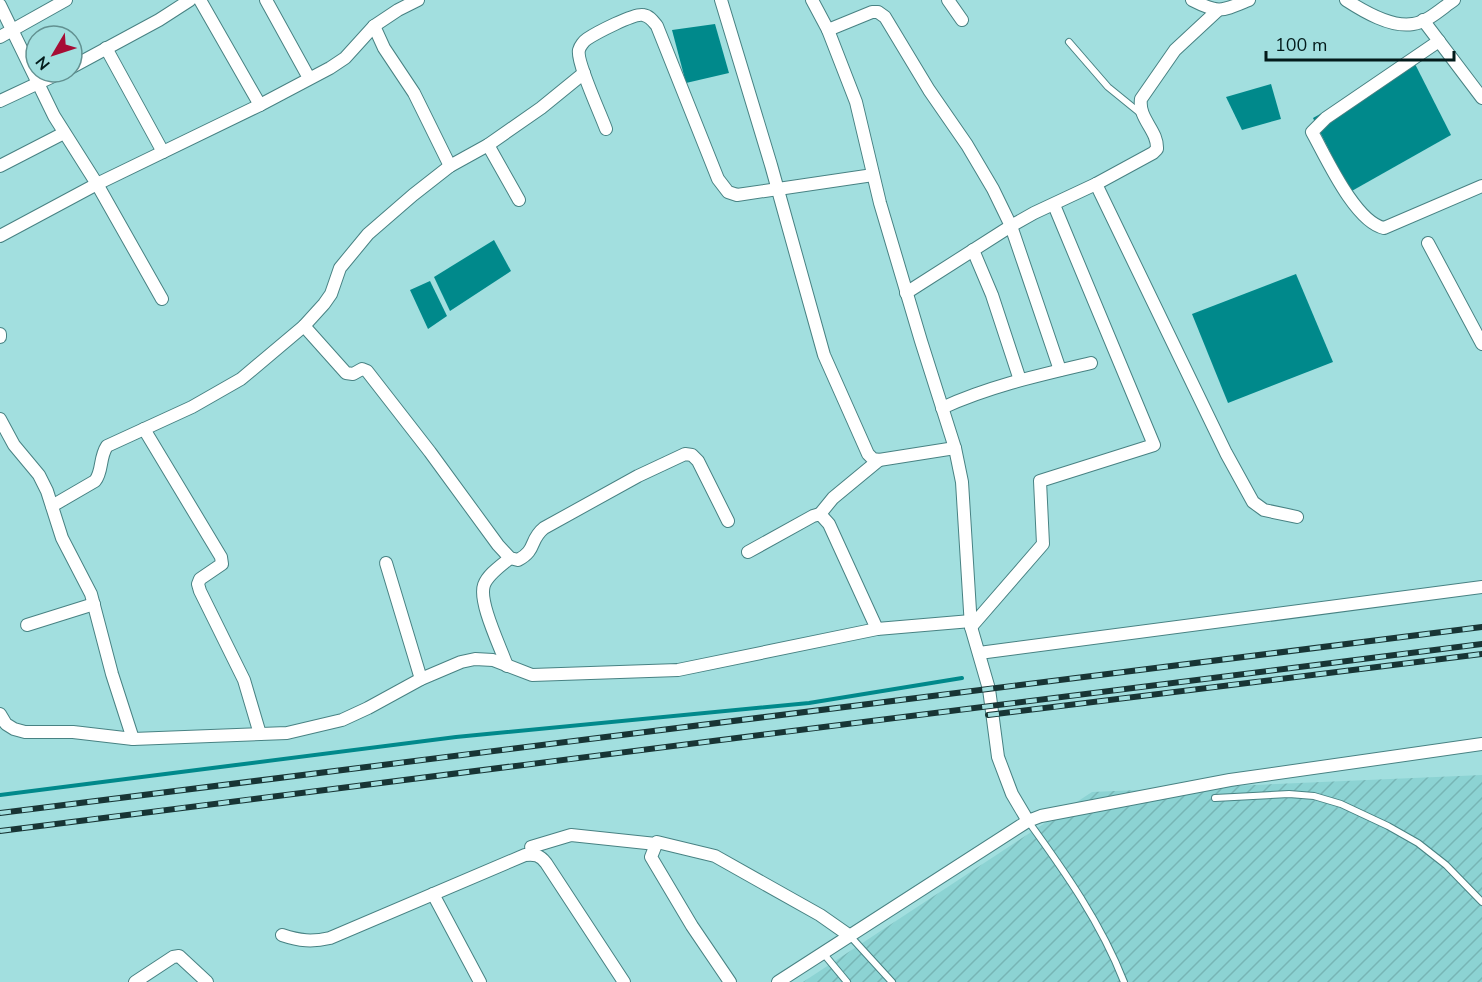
<svg xmlns="http://www.w3.org/2000/svg" width="1482" height="982" font-family="'Nunito Sans',sans-serif">
  <style>
    .industrial { fill: url(#industrial-furrows) }
    .water { fill: #00898b }
    .lines { fill: none; stroke-linecap: round; stroke-linejoin: round }
    .stream { stroke: #00898b; stroke-width: 4 }
    .lane-casing { stroke: #488283; stroke-width: 8 }
    .street-casing { stroke: #488283; stroke-width: 14 }
    .lane { stroke: #fff; stroke-width: 6 }
    .street { stroke: #fff; stroke-width: 12 }
    .rail-casing { stroke: #183535; stroke-width: 6 }
    .rail { stroke: #a2dfdf; stroke-width: 4; stroke-dasharray: 11; stroke-linecap: butt }
  </style>
  <defs>
    <pattern id="industrial-furrows" width="10" height="10" patternUnits="userSpaceOnUse" patternTransform="scale(1.5)"><rect width="10" height="10" fill="#8cd3d3"/><path d="M-1 1l2-2M0 10L10 0M9 11l2-2" fill="none" stroke="#77b5b5"/></pattern>
  </defs>
  <rect width="100%" height="100%" fill="#a2dfdf"/>
  <path class="industrial" d="M1482,775V982H803L1092,792Z"/>
  <g class="water">
    <path d="M715,24L729,73L686,83L672,30Z"/>
    <path d="M1414,62L1451,135L1350,192L1313,118Z"/>
    <path d="M1271,84L1281,119L1242,130L1226,97Z"/>
    <path d="M494,240L511,271L450,311L434,277Z"/>
    <path d="M1296,274L1333,362L1228,403L1192,314Z"/>
    <path d="M430,281L447,316L428,329L410,290Z"/>
  </g>
  <g class="lines">
    <path class="stream" d="M0,795L456,737L809,703L962,678"/>
    <defs>
      <g id="lane">
        <path d="M1069,42L1108,87L1140,113"/>
        <path d="M1215,798L1289,794L1314,796L1341,804L1388,826L1418,843L1446,865L1482,902"/>
        <path d="M1028,821C1065,872 1101,923 1124,982"/>
        <path d="M850,936L892,982"/>
        <path d="M823,953L847,982"/>
      </g>
      <g id="street">
        <path d="M200,0L260,105"/>
        <path d="M266,0L309,78"/>
        <path d="M721,0L771,165L824,355L868,454L873,459L879,460L955,448"/>
        <path d="M812,0L828,30L856,102L880,203L921,341L955,448L962,482L971,627L989,689L998,757L1012,794L1028,821"/>
        <path d="M948,0L962,20"/>
        <path d="M1192,0C1219,14 1222,11 1249,0"/>
        <path d="M1346,0C1363,11 1391,28 1413,24C1428,22 1442,8 1454,0"/>
        <path d="M0,5L54,116L97,184L162,299"/>
        <path d="M1423,20L1482,98"/>
        <path d="M374,26L384,48L414,93L450,166"/>
        <path d="M828,30L872,12H878L885,17L929,90L967,145L993,189L1011,226L1060,370"/>
        <path d="M0,37L66,0"/>
        <path d="M1439,41L1326,118L1312,132C1326,157 1355,222 1384,228L1482,186"/>
        <path d="M106,48L163,152"/>
        <path d="M72,67L159,20L190,0"/>
        <path d="M0,101L62,72"/>
        <path d="M606,129C601,115 576,61 579,50C580,46 584,41 587,39C596,33 634,13 643,15C650,16 653,21 657,26L718,179L728,192L737,195L873,175"/>
        <path d="M488,145L519,200"/>
        <path d="M0,166L64,133"/>
        <path d="M1096,184L1226,453L1253,502L1264,510L1297,517"/>
        <path d="M0,236L97,184L260,105L330,68L345,58L374,26L398,10L418,0"/>
        <path d="M1428,243L1482,344"/>
        <path d="M973,250L992,295L1020,380"/>
        <path d="M906,293L1011,226L1034,213L1096,184L1153,153L1157,149C1158,130 1138,119 1141,99L1175,50L1217,11"/>
        <path d="M304,326L346,373L353,374L362,369L367,371L430,452L498,545L510,558L518,560C537,550 529,540 544,528L638,476L685,454L692,455L698,461L728,521"/>
        <path d="M0,334V337"/>
        <path d="M942,408C990,386 1040,375 1091,363"/>
        <path d="M0,419L14,445L39,475L47,491L62,538L91,594L112,674L133,739"/>
        <path d="M144,429L221,557L222,564L200,579L198,584L200,591L244,680L260,734"/>
        <path d="M52,506L95,481C103,471 99,458 107,446L192,407L241,379L304,326L324,304L331,294L340,268L368,234L413,195L450,166L488,145L541,108L584,73"/>
        <path d="M820,514L833,498L879,460"/>
        <path d="M748,552L813,516L820,514L829,524L877,629"/>
        <path d="M386,563L421,679"/>
        <path d="M27,625L94,604"/>
        <path d="M971,627L1043,544L1040,481L1154,445L1054,205"/>
        <path d="M979,653L1482,587"/>
        <path d="M507,666C501,648 478,602 484,585C488,574 502,565 510,558"/>
        <path d="M0,714L6,724L14,729L25,732H73L133,739L287,733L342,720L368,708L421,679L461,662L475,659L493,660L532,675L678,670L877,629L971,621"/>
        <path d="M531,847L571,835L656,844"/>
        <path d="M433,894L480,982"/>
        <path d="M282,935C300,941 312,942 330,938L525,855C535,854 540,855 546,863L624,982"/>
        <path d="M135,982L173,957L179,956L207,982"/>
        <path d="M730,982L692,926L651,857L657,842L715,856L820,915L850,936"/>
        <path d="M778,982L1028,821L1041,816L1230,780L1482,744"/>
      </g>
    </defs>
    <use href="#lane" class="lane-casing"/>
    <use href="#street" class="street-casing"/>
    <use href="#lane" class="lane"/>
    <use href="#street" class="street"/>
    <defs>
      <g id="rail">
        <path d="M988,715L1482,654"/>
        <path d="M0,813L1482,627"/>
        <path d="M0,831L1482,644"/>
      </g>
    </defs>
    <use href="#rail" class="rail-casing"/>
    <use href="#rail" class="rail"/>
  </g>
  <g transform="translate(54 54) rotate(231)"><circle r="28" fill="#a2dfdf" stroke="#629191" stroke-width="1.5"/>
  <path d="M0-4.5L10 22L0 15L-10 22Z" fill="#a60d35"/>
  <text y="-9" font-size="16" font-weight="bold" text-anchor="middle" fill="#031b1b">N</text>
  </g>
  <path d="M1266 51v9h188v-9" fill="none" stroke="#031b1b" stroke-width="3"/>
  <text x="1275" y="51" font-size="18" fill="#031b1b" stroke="#a2dfdf" stroke-width="4.5" paint-order="stroke">100 m</text>
</svg>
